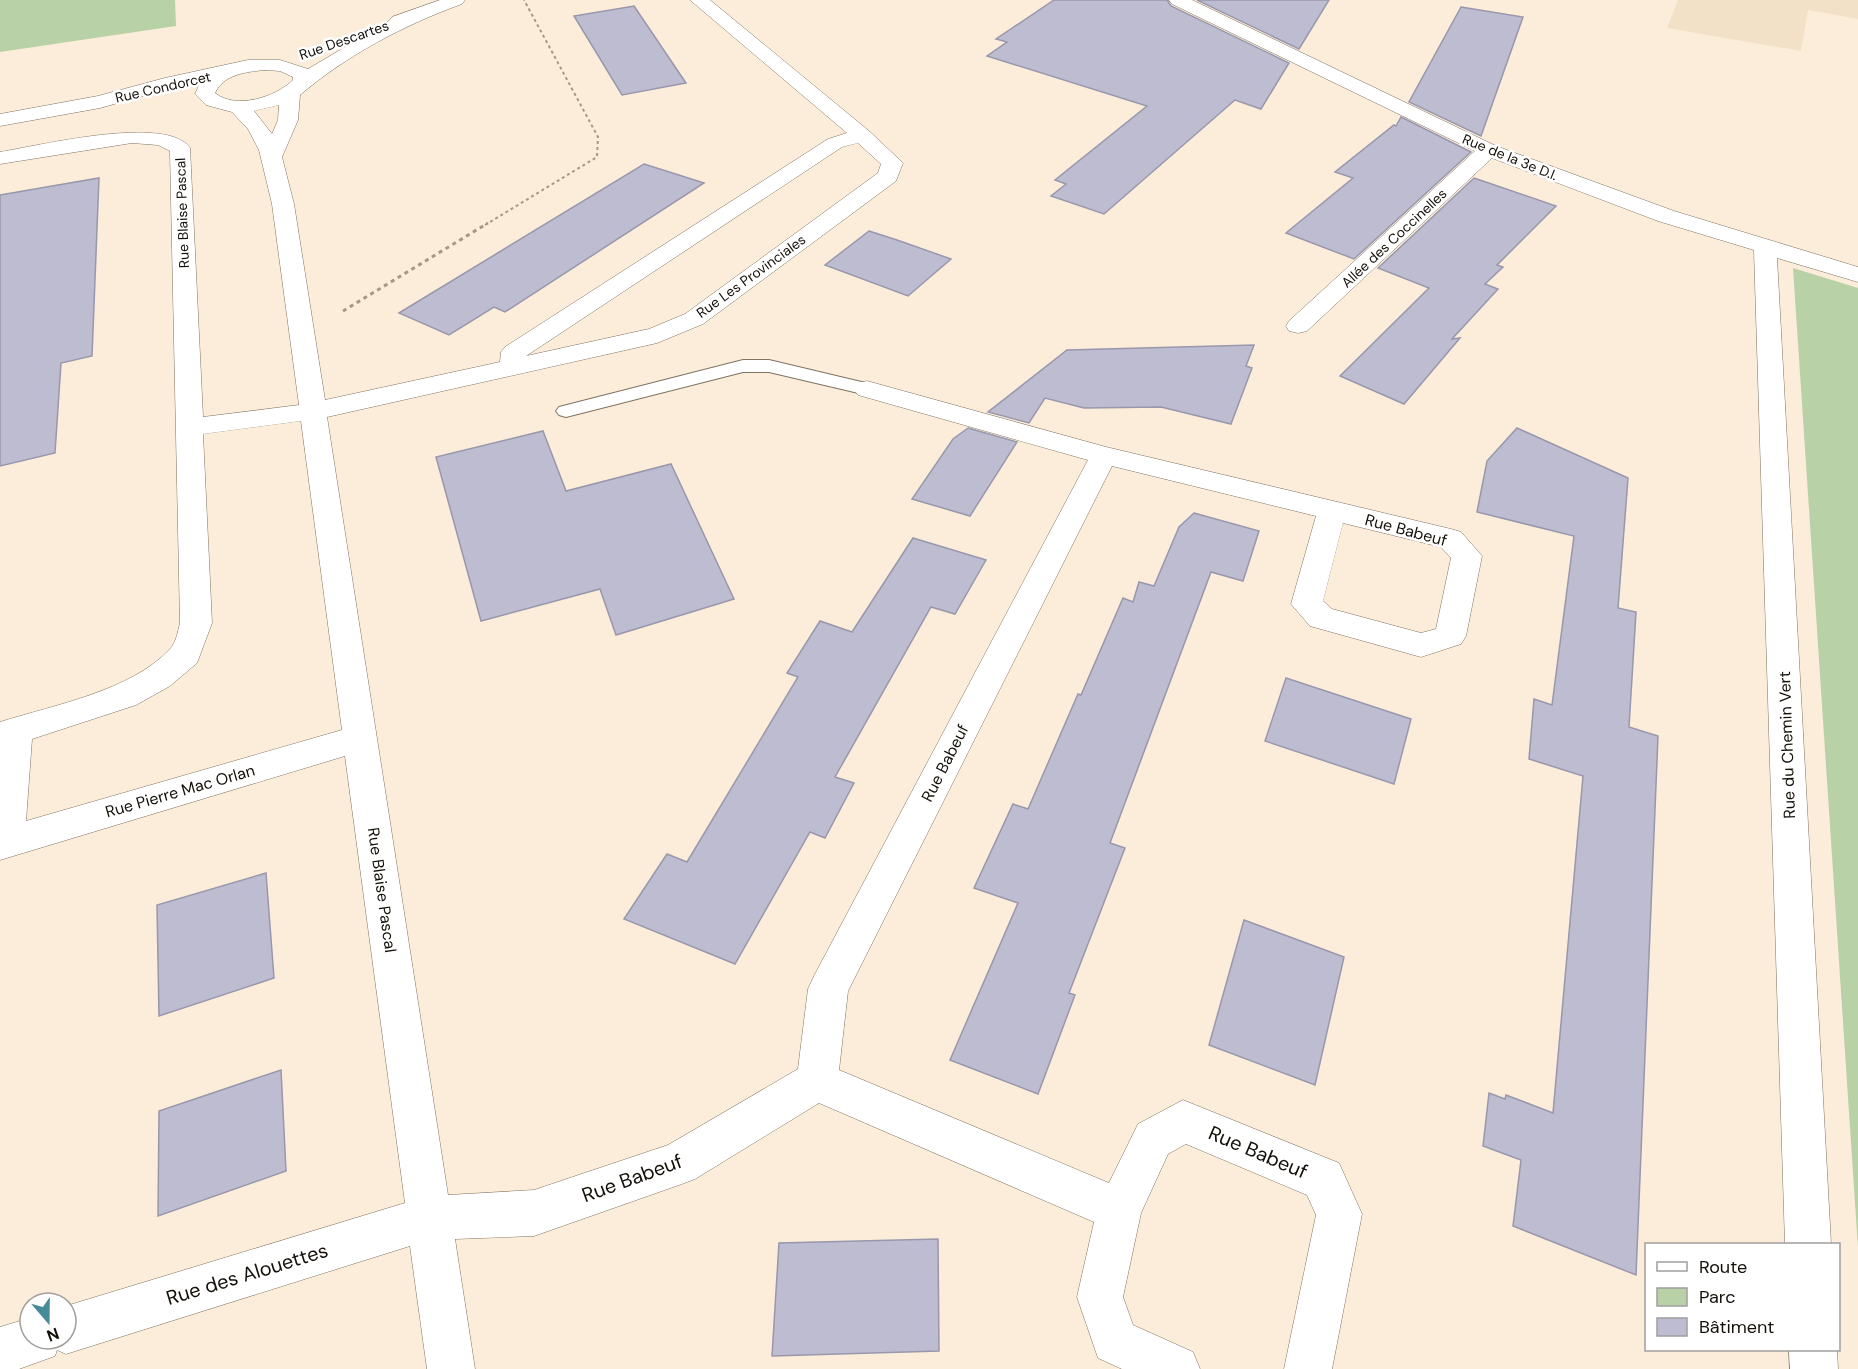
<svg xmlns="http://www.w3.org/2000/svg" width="1858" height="1369" font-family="'DM Sans',sans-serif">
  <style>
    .built { fill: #f3e1c7 }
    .green { fill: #b9d1a6 }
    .building { fill: #bdbcd1; stroke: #9897ac; stroke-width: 1.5 }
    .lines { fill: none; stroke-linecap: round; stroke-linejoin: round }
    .lane-casing { stroke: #7f7362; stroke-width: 2 }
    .street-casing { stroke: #7f7362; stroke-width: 1 }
    .path-far1 { stroke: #a39889; stroke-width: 2; stroke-dasharray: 3 3; stroke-linecap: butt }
    .path { stroke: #a39889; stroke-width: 3; stroke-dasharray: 4 4; stroke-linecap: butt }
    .lane { fill: #fff; fill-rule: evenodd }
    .street { fill: #fff; fill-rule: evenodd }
    .labels { text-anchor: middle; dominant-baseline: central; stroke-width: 5; stroke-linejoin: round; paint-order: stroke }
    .far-street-label { font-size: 14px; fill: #141009; stroke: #fff }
    .street-label { font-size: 16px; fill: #141009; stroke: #fff }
    .near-street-label { font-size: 20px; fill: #141009; stroke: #fff }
  </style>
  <rect width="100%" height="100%" fill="#fcedda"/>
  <path class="built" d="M1678,0H1858V19L1808,10L1801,51L1667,28Z"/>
  <g class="green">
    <path d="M0,0H175L176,26L0,52Z"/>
    <path d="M1793,268L1858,288V1248Z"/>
  </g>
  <g class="building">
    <path d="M1054,0H1167L1171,6L1289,63L1261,109L1235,100L1104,214L1051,196L1066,184L1055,180L1147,106L987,56L1007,42L996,39Z"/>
    <path d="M1197,0H1329L1299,49Z"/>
    <path d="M634,6L686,83L622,95L574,16Z"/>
    <path d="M1461,7L1523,17L1481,136L1409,102Z"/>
    <path d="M1401,117L1471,152L1354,259L1286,233L1353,178L1335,172L1394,125L1396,126Z"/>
    <path d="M644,164L704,183L505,312L494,307L449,335L399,313Z"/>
    <path d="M99,178L92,356L61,363L55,453L0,466V195Z"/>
    <path d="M1474,178L1556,206L1497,265L1503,267L1485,284L1498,289L1452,339L1460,338L1404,404L1340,376L1429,288L1378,268Z"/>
    <path d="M869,231L897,240L951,259L908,296L825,265Z"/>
    <path d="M1254,345L1246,366L1252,368L1231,424L1161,407L1084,408L1045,398L1029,423L988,412L1067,350Z"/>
    <path d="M968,428L1017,442L970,516L912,499L953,439Z"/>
    <path d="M1517,428L1628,478L1618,608L1636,612L1629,727L1658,736L1636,1275L1513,1226L1521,1160L1483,1146L1489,1093L1505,1099L1506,1095L1553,1113L1583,776L1529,759L1534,699L1552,705L1574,536L1477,512L1487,461Z"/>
    <path d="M543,431L566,491L671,464L734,599L616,635L600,589L481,621L436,457Z"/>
    <path d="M1194,513L1259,531L1243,581L1211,572L1110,843L1125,848L1069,993L1075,995L1038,1094L950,1060L1018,903L974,888L1013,804L1028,809L1078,694L1081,695L1123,598L1133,602L1139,582L1154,586L1179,527Z"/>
    <path d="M913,538L986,560L955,614L931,607L835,777L854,783L825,838L810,832L735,964L624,919L667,854L687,862L798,677L787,673L820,621L852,632Z"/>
    <path d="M1286,678L1411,719L1394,784L1265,741Z"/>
    <path d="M266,873L274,978L159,1016L157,905Z"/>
    <path d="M1244,920L1344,957L1315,1085L1209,1045Z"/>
    <path d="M281,1070L286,1171L158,1216L159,1111Z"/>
    <path d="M938,1239L939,1351L772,1356L779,1243Z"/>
  </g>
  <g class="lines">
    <defs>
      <path id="lane" d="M743,360H769L874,385L877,389L874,393L867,395L769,372H743L566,417L559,415L556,411L559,407Z"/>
      <g id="street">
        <path d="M440,0H465L462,4C404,25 347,55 300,95L298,120L282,157L294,204L325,400L500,362L501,352L505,347L828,139L847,133L690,0H710L869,131L903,163L896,181L703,324L657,343L327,417L448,1195L534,1190L668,1145L798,1069L808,989L814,976L1088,460L858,395L854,389L858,383L867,381L1106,447L1451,529L1461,532L1482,556L1466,636L1461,644L1421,657L1310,626L1291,604L1316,516L1112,466L848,991L839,1070L1109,1183L1138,1124L1183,1100L1339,1163L1362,1214L1332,1369H1284L1316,1215L1307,1195L1186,1144L1168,1154L1141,1213L1123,1297L1133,1325L1193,1352L1200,1369H1122L1098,1358L1077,1297L1094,1222L819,1103L695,1179L679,1185L534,1236L455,1239L475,1369H427L410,1246L66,1354L57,1350L55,1356L19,1369H0V1327L30,1318V1339H66V1306L405,1203L345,756L0,860V722C54,705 131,691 170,649C176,643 178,631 180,623L170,151L158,145L132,143L0,164V152C38,146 167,114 190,148L203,417L299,405L272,204L259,150L248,129L232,112L206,105L195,94L200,83L167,89L100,108L0,126V114L98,96L165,78L248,60H280L308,69L389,21L392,17ZM265,70L280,71L293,77V80C276,97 236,110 215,93C224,74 246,72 265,70ZM279,105L278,120L272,134L254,111ZM858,143L881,164L878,173L685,314L649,329L526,356L842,147ZM301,421L342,730L26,821L32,739L136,705L170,686L197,663L212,623L203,434ZM1343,523L1441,547L1451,558L1436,629L1421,633L1332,609L1323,601Z"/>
        <path d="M1169,0H1192L1496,146L1674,211L1858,267V282L1777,258L1831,1244H1785L1754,250L1658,221L1492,158L1307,331L1298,333L1289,331L1286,326L1289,321L1475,151L1172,4Z"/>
        <path d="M1789,1350H1837L1838,1369H1790Z"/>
      </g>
    </defs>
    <use href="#lane" class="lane-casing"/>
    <use href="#street" class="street-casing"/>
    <path class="path-far1" d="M485,225L597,157L598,137L524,0"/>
    <path class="path" d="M343,311L488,223"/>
    <use href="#lane" class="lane"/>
    <use href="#street" class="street"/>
  </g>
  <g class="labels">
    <g class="far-street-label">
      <text transform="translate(344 40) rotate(-19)">Rue Descartes</text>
      <text transform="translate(163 87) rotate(-13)">Rue Condorcet</text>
      <text transform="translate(1510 157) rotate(22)">Rue de la 3e D.I.</text>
      <text transform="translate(182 213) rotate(-92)">Rue Blaise Pascal</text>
      <text transform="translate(1394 238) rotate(-43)">Allée des Coccinelles</text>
      <text transform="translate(751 276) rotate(-36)">Rue Les Provinciales</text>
    </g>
    <g class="street-label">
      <text transform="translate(1406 530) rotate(15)">Rue Babeuf</text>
      <text transform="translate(1787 745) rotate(-92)">Rue du Chemin Vert</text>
      <text transform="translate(945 763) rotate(-63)">Rue Babeuf</text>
      <text transform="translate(180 791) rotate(-16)">Rue Pierre Mac Orlan</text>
      <text transform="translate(382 890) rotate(82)">Rue Blaise Pascal</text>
    </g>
    <g class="near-street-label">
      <text transform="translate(1258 1152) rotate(23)">Rue Babeuf</text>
      <text transform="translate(632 1178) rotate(-20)">Rue Babeuf</text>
      <text transform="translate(247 1274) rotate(-17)">Rue des Alouettes</text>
    </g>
  </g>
  <rect x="1645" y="1243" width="195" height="108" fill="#ffffff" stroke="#a19f9d" stroke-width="1.5"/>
  <rect x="1657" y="1262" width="30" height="9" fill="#ffffff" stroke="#a19f9d" stroke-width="1.5"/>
  <text x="1699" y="1273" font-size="18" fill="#141009">Route</text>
  <rect x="1657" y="1288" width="30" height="18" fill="#b9d1a6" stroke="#a19f9d" stroke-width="1.5"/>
  <text x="1699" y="1303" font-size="18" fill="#141009">Parc</text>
  <rect x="1657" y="1318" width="30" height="18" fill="#bdbcd1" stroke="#a19f9d" stroke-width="1.5"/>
  <text x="1699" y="1333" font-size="18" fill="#141009">Bâtiment</text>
  <g transform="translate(48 1321) rotate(160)"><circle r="28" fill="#ffffff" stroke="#a19f9d" stroke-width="1.5"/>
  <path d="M0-4.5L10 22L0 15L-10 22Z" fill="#478b99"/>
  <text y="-9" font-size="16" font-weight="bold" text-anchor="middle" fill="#141009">N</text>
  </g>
</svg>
